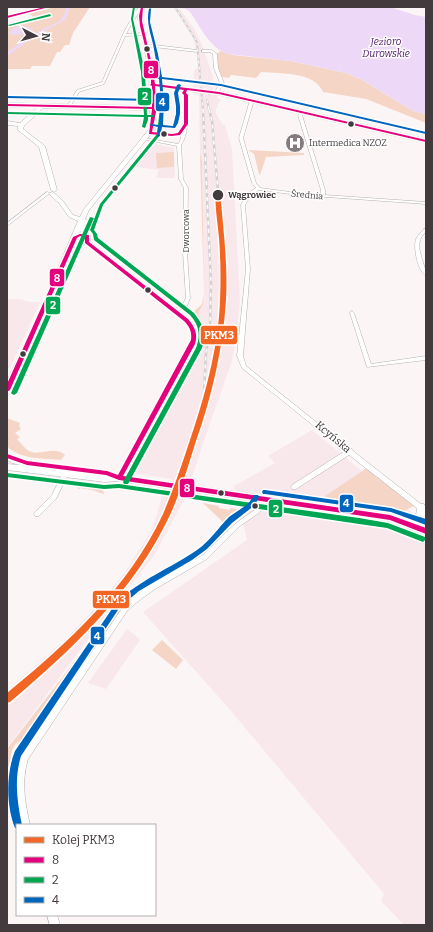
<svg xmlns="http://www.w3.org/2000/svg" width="433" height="932" font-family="Bitter,serif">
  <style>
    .built { fill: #f9e8eb }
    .green { fill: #f5d6c6 }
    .water { fill: #edd9f7 }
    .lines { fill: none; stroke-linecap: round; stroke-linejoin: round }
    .street-casing { stroke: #b7b0b1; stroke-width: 1 }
    .secondary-casing { stroke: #b7b0b1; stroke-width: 1 }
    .street { fill: #fffefe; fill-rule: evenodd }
    .secondary { fill: #fffefe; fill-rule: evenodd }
    .rail-far1-casing { stroke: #d2d0d1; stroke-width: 2 }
    .rail-casing { stroke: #d2d0d1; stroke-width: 2.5 }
    .rail-far1 { stroke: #fff; stroke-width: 1; stroke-dasharray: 3; stroke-linecap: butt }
    .rail { stroke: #fff; stroke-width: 1.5; stroke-dasharray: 4; stroke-linecap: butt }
    .bus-1-casing { stroke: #fff; stroke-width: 3 }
    .bus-2-casing { stroke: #fff; stroke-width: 3 }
    .bus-3-casing { stroke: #fff; stroke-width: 3 }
    .bus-1 { fill: #e5007d; fill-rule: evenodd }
    .bus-2 { fill: #00a651; fill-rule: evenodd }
    .bus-3 { fill: #0065bd; fill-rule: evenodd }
    .rail-1-casing { stroke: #fff; stroke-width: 3 }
    .rail-1 { fill: #f26522; fill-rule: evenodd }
    .bus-dot { fill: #423a3c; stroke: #fff; stroke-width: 1.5 }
    .labels { text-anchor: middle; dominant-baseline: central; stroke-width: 3; stroke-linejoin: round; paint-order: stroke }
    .far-poi-label { font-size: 9px; fill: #423a3c; stroke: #fff; text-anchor: start }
    .far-stop-label { font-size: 9px; font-weight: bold; fill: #423a3c; stroke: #fff; text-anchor: start }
    .far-street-label { font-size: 9px; fill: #423a3c; stroke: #fff }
    .far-water-label { font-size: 10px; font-style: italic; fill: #4e1768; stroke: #fff }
    .street-label { font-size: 11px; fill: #423a3c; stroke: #fff }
    .line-badge { stroke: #fff; stroke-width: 1.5 }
    .badge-label { font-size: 11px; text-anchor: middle; font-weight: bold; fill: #fff }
  </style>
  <rect width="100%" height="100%" fill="#fcf5f6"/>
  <g class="built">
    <path d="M175,9H180L195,30L201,42L213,77V90L211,94L217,96V98L221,100L217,105L218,108H216V113L222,124L225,125L232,149L240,301L236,341L231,364L204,440L186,496L153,557L107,614L7,748V691L67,638L108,594L125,572L153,528L163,492H166L172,479L138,474L134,472L195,353L201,335L199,312L203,304L204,293L202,161L200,154L199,94L194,93L193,87L194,71L198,67L197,53L193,37Z"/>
    <path d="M150,143L174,148L175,178H156L159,170L130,166Z"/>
    <path d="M7,299H20L29,302H40L10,368H7Z"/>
    <path d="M312,430L426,524V925H404L381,901L384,894L231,711L143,612L247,540L234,486L275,463L268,456Z"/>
    <path d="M127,629L140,639V640L106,689L88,683Z"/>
  </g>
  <g class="green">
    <path d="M49,7H90L73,33L69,45H65L60,52H57L50,66H32L30,69H7V28L33,17L28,12Z"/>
    <path d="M220,51L233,55L291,61L346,73L362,80L413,111L426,114V123L366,99L323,92C314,71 281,74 261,72L256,78L231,75L229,78L222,77L218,68L217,54Z"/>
    <path d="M248,150L304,153V155L266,157L260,175L259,174L254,154Z"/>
    <path d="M174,152V167L157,168L156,153Z"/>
    <path d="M200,154L202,161L204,293L203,304L199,312L201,333L199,327L190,315L202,304L204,293Z"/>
    <path d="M7,418L20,423L19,426L21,429L15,433L20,437L17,439C20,442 23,446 26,449C37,459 54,444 65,455L61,460C43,458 20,460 7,446Z"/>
    <path d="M367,468L414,506L398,514L362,505L338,502L337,501H333V502H328L325,496Z"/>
    <path d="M74,482L102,486L104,494L92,490L80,488L79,490Z"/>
    <path d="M203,503L219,506V508L230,510V508L249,511L239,517L235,515L225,524Z"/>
    <path d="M140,586L146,587L127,602L23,749L15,764L18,741C8,752 13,758 7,769V749L111,614L131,591Z"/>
    <path d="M162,640L183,660L176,669L152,650Z"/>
  </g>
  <g class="water">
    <path d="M66,7H70L65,20L34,37L7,56V52L34,34L60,21L66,11Z"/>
    <path d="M185,7H390L415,15L426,17V114L413,111L362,80L346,73L291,61L228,54C209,48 201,27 190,12L186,9L180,8Z"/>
    <path d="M19,26H25L34,30C26,33 17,37 9,34L11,30Z"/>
  </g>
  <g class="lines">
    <defs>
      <g id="street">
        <path d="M139,7H142L134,20L126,34L144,33L145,35L125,36L104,84L79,92L70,107H68L67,106L77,90L102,82L125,30L136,11Z"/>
        <path d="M146,44L197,50L199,51L197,52L145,46Z"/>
        <path d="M202,50H212L217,54L218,68L224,83L217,94L214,93L220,83L214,68L213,54L210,52H202Z"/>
        <path d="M185,88L188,89L186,93L188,95C187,110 190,133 181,145L183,179L188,188L187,252L190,298L187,306L178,311C190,320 201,328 195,344L121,480H117L116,478L190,344C193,334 191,328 184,321L85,242L87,241H89L175,309L183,304L186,298L183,252L184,188L179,179L177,146L143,139L145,138L178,144L180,141L182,132L180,135L175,136L150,134L148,133L150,132L175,134C187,130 184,106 184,95L182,93Z"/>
        <path d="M252,99L254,100L243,138L256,183L260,188L298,193L321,194V190L298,115L302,111L304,112L302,115L325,190V195L426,202V204L298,195L259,190L251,195L245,205L250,269L243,356L246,366L350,449H352L353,451L426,508V512H422L349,455L296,489H292L291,487L292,485L345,451L242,368L237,356L246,269L241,205L248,193L256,188L252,183L239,138L250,100Z"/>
        <path d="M47,192L50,193L7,226V223Z"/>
        <path d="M424,229H426V232C411,244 426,262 426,276C418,271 413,249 416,239C418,235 421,232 424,229Z"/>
        <path d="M352,311L354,313L371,364L426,356V360L367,367L350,313Z"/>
        <path d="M63,472H67L68,474L56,499L39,516H35L34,514L35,512L52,495Z"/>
        <path d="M262,498H266L267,500L260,512L240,526L207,559L155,589L136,603L127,611L28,759C21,782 25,803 30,825H22C16,800 12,778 22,754L123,607L131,599L150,585L203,555L236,523L256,509Z"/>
        <path d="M47,915H57L60,925H50Z"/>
      </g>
      <g id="secondary">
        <path d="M43,7H50L7,18V16Z"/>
        <path d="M140,7H144C140,32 153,58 154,84L219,91L426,139V143L219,95L154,87L156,128L89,210L85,219L89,221L86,230L91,240L83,245L74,244L47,312L11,390L7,393V381L39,312L78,221L69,217L59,203L48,193L53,192L63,201L73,215L80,217L84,209L150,128V110L43,108L24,126L23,129L45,146L57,190L54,192L51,190L39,147L18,130V126L7,125V121L20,123L38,107H7V103L150,106L149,71L138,18ZM80,231L85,238L81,241L77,239Z"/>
        <path d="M7,453L17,458L35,462L36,464L34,467L105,476L119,475L413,517L416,515L418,504H424C427,509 427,515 424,519H426V535L407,528L406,524L119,481L105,482L7,470V464L21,465L12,463L7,460Z"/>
      </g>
    </defs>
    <use href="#street" class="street-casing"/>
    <use href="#secondary" class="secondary-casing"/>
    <use href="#street" class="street"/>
    <use href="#secondary" class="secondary"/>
    <defs>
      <g id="rail-far1">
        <path d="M175,7L197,42L203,110"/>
        <path d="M207,100L209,110"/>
      </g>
      <g id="rail">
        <path d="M203,109L211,284L210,327L206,353L204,392"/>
        <path d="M209,109L212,121L218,191"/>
      </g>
    </defs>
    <use href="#rail-far1" class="rail-far1-casing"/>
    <use href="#rail" class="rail-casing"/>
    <use href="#rail-far1" class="rail-far1"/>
    <use href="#rail" class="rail"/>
    <defs>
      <g id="bus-1">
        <path d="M45,7H49L7,18V16Z"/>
        <path d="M141,7H143L142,21L152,65L155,84L219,92L426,140V142L219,94L187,90L186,93L188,95V124L180,135L172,136L149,134L152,109L7,106V104L152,107V86L150,85L151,84V76L147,54L140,26L139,16ZM155,86L184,90L182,93L184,95V124L178,133L172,134L152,132L156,112Z"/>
        <path d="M80,234L89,235V242L188,319C195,327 198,334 195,344L123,476L390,515L426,528V534L390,520L119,480L106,475L27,465L7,458V454L27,461L107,471L118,475L191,340C192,332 190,327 184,321L85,243V237L80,236L77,238L10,390L7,392V384L73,237Z"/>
      </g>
      <g id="bus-2">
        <path d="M133,7H135L133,19L145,72L147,115H153L155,116L153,117H148V120L145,128L142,127L144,117L7,114V112L144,115L141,72L131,19Z"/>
        <path d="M50,14L51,16L9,26L8,25Z"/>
        <path d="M160,107L163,108L161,134L103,205L94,230L97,234L98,238L194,313C203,324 207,334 202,348L128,484H124L123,482L196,348C201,335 199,325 190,315L94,240L93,234L90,230L100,204L157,134Z"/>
        <path d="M90,217L94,218L17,393L14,395L12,394L11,393Z"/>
        <path d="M7,473L104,485L119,484L359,518L388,523L425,537L426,539L423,542L387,528L359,524L119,488L104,489L7,477Z"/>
      </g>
      <g id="bus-3">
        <path d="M150,8L151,9L150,22L158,54L162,77L221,84L426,132V134L221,86L162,79L164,102L163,125L173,126L176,114V106L174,93L177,85L179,84L181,85L178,93L180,106V114L178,123L175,128L162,127L160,136L157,137L158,127L149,125L151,124L159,125L161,102L159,79L151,77L153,76L159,77C157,66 155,55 153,44C150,32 146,21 149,9Z"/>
        <path d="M7,96L153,99L155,100L153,101L7,98Z"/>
        <path d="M263,490H265L391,508L426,519V525L391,512L265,494H263L262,492Z"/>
        <path d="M254,495H258L259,497L255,505L232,523L207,549L192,560L139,591L120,607L21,756C14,779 17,802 22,825H17V829L15,828C6,806 6,773 15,751L116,603C141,579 169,569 197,550C210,541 218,528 229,517C239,509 248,507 254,495Z"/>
      </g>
    </defs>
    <use href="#bus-1" class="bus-1-casing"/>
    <use href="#bus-2" class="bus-2-casing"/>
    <use href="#bus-3" class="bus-3-casing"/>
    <use href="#bus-1" class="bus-1"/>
    <use href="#bus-2" class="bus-2"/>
    <use href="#bus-3" class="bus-3"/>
    <defs>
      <path id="rail-1" d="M216,190L220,191C223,227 228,263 226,300C223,348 212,396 196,441C188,466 181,491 170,515C134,591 73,649 10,702L7,703V693C68,643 129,587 163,514C173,491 181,467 189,443C203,402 215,360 219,317C221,290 221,264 219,238C218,225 214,202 216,190Z"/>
    </defs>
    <use href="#rail-1" class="rail-1-casing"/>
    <use href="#rail-1" class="rail-1"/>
  </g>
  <defs>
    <symbol id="hospital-disc" viewBox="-11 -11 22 22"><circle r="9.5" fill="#837b7d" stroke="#fff"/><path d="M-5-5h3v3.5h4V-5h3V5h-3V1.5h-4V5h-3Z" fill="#fff"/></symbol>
  </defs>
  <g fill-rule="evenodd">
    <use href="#hospital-disc" x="284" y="132" width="22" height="22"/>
  </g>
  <g class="bus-dot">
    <circle cx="147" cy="49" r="3.5"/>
    <circle cx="351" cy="124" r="3.5"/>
    <circle cx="164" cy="134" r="3.5"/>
    <circle cx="115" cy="188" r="3.5"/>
    <circle cx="218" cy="195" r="6"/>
    <circle cx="148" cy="290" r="3.5"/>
    <circle cx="23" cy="354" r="3.5"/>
    <circle cx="221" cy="493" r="3.5"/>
    <circle cx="255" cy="506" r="3.5"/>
  </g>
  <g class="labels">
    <g class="far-poi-label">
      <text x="309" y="143">Intermedica NZOZ</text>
    </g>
    <g class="far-stop-label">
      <text x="228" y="195">Wągrowiec</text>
    </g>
    <g class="far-street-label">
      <text transform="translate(307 195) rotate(5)">Średnia</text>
      <text transform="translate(186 231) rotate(-90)">Dworcowa</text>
    </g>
    <g class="far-water-label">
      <text x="386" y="42">Jezioro<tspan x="386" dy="12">Durowskie</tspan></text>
    </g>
    <g class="street-label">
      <text transform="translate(333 437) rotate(40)">Kcyńska</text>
    </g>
  </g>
  <g class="line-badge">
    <rect x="143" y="60" width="16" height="19" rx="4" fill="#e5007d"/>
    <rect x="137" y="87" width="15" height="19" rx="4" fill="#00a651"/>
    <rect x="155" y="92" width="15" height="20" rx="4" fill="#0065bd"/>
    <rect x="49" y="268" width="16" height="19" rx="4" fill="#e5007d"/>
    <rect x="45" y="296" width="16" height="19" rx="4" fill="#00a651"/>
    <rect x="200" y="325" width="38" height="20" rx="4" fill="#f26522"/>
    <rect x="179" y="478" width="16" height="20" rx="4" fill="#e5007d"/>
    <rect x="339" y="494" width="15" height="19" rx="4" fill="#0065bd"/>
    <rect x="268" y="499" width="15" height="19" rx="4" fill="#00a651"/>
    <rect x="92" y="590" width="38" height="19" rx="4" fill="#f26522"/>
    <rect x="90" y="626" width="15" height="19" rx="4" fill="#0065bd"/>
  </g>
  <g class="badge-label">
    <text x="151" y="74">8</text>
    <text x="145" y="100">2</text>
    <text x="162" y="106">4</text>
    <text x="57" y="282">8</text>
    <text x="53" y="309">2</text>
    <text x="219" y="339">PKM3</text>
    <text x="187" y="492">8</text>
    <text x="346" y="507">4</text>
    <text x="276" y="513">2</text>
    <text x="111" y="603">PKM3</text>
    <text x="97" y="640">4</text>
  </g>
  <rect width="433" height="932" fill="none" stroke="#423a3c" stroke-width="16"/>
  <rect x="16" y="824" width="140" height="92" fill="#ffffff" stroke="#b3b0b1"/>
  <rect x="24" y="837" width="20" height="6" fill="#f26522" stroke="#b3b0b1"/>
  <text x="52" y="844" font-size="12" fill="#423a3c">Kolej PKM3</text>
  <rect x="24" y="857" width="20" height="6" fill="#e5007d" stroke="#b3b0b1"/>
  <text x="52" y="864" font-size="12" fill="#423a3c">8</text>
  <rect x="24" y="877" width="20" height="6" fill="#00a651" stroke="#b3b0b1"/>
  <text x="52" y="884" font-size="12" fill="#423a3c">2</text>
  <rect x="24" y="897" width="20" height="6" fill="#0065bd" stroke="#b3b0b1"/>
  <text x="52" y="904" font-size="12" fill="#423a3c">4</text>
  <g transform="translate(36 36) rotate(96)" stroke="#ffffff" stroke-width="3" paint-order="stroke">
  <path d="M0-3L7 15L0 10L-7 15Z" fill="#423a3c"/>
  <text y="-6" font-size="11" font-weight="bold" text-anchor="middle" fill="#423a3c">N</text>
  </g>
</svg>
